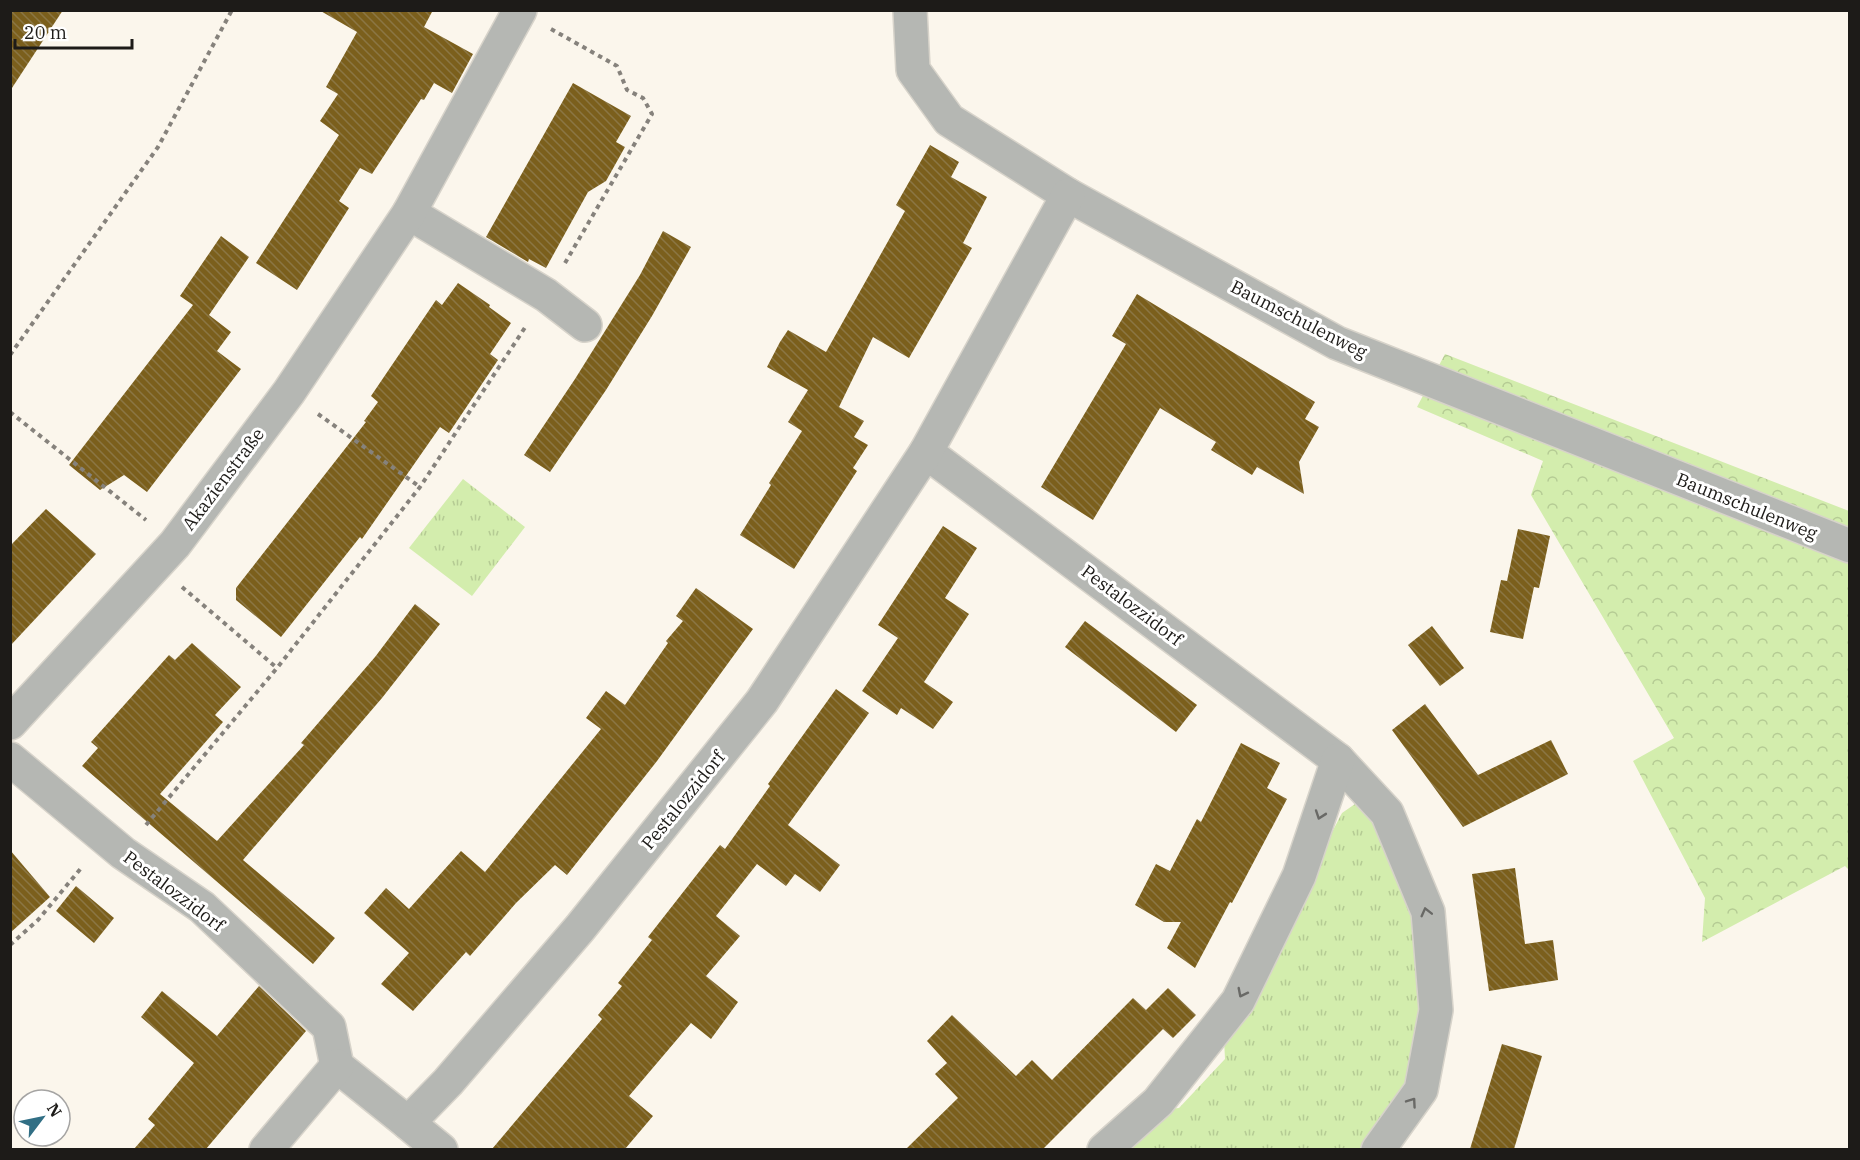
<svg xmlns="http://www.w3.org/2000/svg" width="1860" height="1160" font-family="'IBM Plex Serif',serif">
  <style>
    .grass { fill: url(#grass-tufts) }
    .forest { fill: url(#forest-crowns) }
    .building { fill: url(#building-back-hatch) }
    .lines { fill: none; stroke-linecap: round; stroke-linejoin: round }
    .street-casing { stroke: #d7d3ca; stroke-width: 36 }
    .path { stroke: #86827c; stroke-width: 4; stroke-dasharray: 4.5 4.5; stroke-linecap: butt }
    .street { stroke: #b5b7b3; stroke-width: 33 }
    .oneway { stroke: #696966 }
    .labels { text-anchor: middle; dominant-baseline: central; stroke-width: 6; stroke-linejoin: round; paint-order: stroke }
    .street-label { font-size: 18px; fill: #1d1b18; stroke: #fff }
  </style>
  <defs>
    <pattern id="grass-tufts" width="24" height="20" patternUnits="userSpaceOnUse" patternTransform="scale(1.5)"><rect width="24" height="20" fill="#d3edad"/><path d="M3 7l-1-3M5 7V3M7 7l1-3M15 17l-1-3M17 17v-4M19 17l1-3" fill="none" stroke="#b5cb94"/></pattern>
    <pattern id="forest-crowns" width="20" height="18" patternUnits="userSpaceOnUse" patternTransform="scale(1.5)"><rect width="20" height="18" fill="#d3edad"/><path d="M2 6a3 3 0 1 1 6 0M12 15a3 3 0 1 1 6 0" fill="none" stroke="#b5cb94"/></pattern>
    <pattern id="building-back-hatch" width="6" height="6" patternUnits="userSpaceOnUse" patternTransform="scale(1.5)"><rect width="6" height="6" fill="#7b5f1c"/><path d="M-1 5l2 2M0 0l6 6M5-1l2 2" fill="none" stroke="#8b7644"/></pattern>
  </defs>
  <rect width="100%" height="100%" fill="#fbf6ec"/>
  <g class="grass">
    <path d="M463,479L525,527L472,596L409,548Z"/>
    <path d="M1365,803L1412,907L1425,985L1408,1081L1387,1116L1359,1149L1117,1150L1159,1110L1179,1108L1225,1059L1224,1039L1342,813L1355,804Z"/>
  </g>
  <path class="forest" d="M1445,354L1849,511V870L1845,866L1702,942L1705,898L1633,761L1674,738L1531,495L1543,461L1417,407Z"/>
  <g class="building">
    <path d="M10,10H63L10,91Z"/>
    <path d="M319,10H433L424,27L473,54L452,93L434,83L424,100L421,99L372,174L360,168L339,201L349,208L297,290L256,263L339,135L320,121L338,94L326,87L357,32Z"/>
    <path d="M573,83L631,116L616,142L625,147L606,181L588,192L546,268L529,259L528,262L486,237Z"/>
    <path d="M930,145L959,162L951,177L987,197L963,243L972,248L909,358L873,337L839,407L864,421L854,437L868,445L853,468L857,471L794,569L740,535L771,485L769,483L802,431L788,422L808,390L767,367L780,342L788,330L826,352L905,211L896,205Z"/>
    <path d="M663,231L691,247L652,316L606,390L550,472L524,455L575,379L640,275Z"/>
    <path d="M221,236L249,257L209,315L231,332L217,351L241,369L147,492L124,475L100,490L69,465L193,305L180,296Z"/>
    <path d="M458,283L490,305L489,307L511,323L490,354L498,360L449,433L440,427L362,539L360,537L281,637L236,600V588L366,422L364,421L378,402L371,396L436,300L442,305Z"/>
    <path d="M1137,294L1315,402L1305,419L1319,427L1299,462L1304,494L1257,467L1252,475L1211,450L1216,442L1160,408L1093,520L1041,487L1126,344L1112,336Z"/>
    <path d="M46,509L96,554L10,646V546Z"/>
    <path d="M943,526L977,548L945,598L969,614L924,682L953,702L933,729L901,708L897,715L862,691L898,638L878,625Z"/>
    <path d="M1518,529L1550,536L1539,588L1534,587L1523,639L1490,632L1501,580L1507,581Z"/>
    <path d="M696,588L753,629L657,761L567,875L555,865L516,903L470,956L466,952L413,1011L381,984L409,953L364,913L386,888L409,909L461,851L485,872L601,729L586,718L606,691L625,705L668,643L666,641L683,621L676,616Z"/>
    <path d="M415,604L440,624L382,698L243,860L335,938L313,964L82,766L98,748L91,742L169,655L175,660L192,643L241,687L215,715L223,722L160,794L217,841L304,745L301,743L375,657Z"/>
    <path d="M1085,621L1197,705L1176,732L1065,647Z"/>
    <path d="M1432,626L1464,668L1440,686L1408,645Z"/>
    <path d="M836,689L869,713L788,825L840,865L820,892L795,874L786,886L757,864L716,916L740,936L706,976L738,1002L711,1039L691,1023L629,1096L653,1116L625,1149H492L602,1019L598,1015L622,986L618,983L652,940L648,937L720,845L725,849L770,786L768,784Z"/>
    <path d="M1425,704L1478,775L1551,740L1568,774L1463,827L1392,730Z"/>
    <path d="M1241,743L1280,763L1267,788L1287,799L1232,903L1230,902L1195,968L1167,948L1181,922H1164L1135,905L1156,864L1170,871L1197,819L1201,822Z"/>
    <path d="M10,850L50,897L10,933Z"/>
    <path d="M1515,868L1525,944L1553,940L1558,980L1489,991L1472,874Z"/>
    <path d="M76,886L114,918L94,943L56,911Z"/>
    <path d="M259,986L306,1031L206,1149H134L155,1125L148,1119L194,1063L141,1017L162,991L217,1036Z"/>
    <path d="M1168,988L1196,1015L1173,1038L1163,1029L1043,1149H906L958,1098L935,1074L947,1063L927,1041L952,1015L1016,1076L1032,1060L1052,1080L1133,998L1146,1010Z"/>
    <path d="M1502,1044L1542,1056L1514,1149H1470Z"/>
  </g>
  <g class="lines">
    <defs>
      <g id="street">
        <path d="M910,10L913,70L949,120L1068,195L1337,343L1850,546"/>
        <path d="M409,213L546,295L585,325"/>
        <path d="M926,452L1338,760L1387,813L1428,912L1436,1010L1421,1090L1378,1150"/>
        <path d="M10,723L175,544L289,392L409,213L520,10"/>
        <path d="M10,759L123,853L202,907L329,1027L337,1066L408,1123L448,1082L580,928L762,701L926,452L1068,195"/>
        <path d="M408,1123L441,1150"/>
        <path d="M266,1150L337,1066"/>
        <path d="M1104,1150L1158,1102L1238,1001L1299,876L1338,760"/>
      </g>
    </defs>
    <use href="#street" class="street-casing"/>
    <g class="path">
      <path d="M551,29L617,66L627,90L643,98L652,114L565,263"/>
      <path d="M10,355L158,147L232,10"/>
      <path d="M10,412L146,520"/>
      <path d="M318,414L420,487"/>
      <path d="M182,587L277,668"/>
      <path d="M146,825L277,668L420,487L526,326"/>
      <path d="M10,945L38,920L82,867"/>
    </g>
    <use href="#street" class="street"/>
  </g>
  <defs><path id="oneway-chevron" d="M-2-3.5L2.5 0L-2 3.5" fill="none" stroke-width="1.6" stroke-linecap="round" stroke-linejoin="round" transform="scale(1.5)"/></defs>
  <g class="oneway">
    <use href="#oneway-chevron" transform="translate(1320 815) rotate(109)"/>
    <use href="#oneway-chevron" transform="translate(1426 912) rotate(-104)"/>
    <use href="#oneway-chevron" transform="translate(1242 993) rotate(117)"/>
    <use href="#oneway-chevron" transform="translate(1412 1102) rotate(-55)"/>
  </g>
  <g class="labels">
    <g class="street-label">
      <text transform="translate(1299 319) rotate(27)">Baumschulenweg</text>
      <text transform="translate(223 479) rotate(-53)">Akazienstraße</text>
      <text transform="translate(1747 506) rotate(22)">Baumschulenweg</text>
      <text transform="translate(1132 605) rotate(37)">Pestalozzidorf</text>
      <text transform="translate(683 800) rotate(-51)">Pestalozzidorf</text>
      <text transform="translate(174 891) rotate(37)">Pestalozzidorf</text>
    </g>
  </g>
  <rect width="1860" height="1160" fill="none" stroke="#1d1b18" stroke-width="24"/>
  <g transform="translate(42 1118) rotate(58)"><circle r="28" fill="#ffffff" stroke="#a5a4a3" stroke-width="1.5"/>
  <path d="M0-4.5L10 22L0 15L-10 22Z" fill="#316f85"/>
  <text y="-9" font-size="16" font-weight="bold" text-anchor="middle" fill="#1d1b18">N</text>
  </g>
  <path d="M15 39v9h117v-9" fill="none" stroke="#1d1b18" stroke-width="3"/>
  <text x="24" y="39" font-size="18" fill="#1d1b18" stroke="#ffffff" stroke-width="4.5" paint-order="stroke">20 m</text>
</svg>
